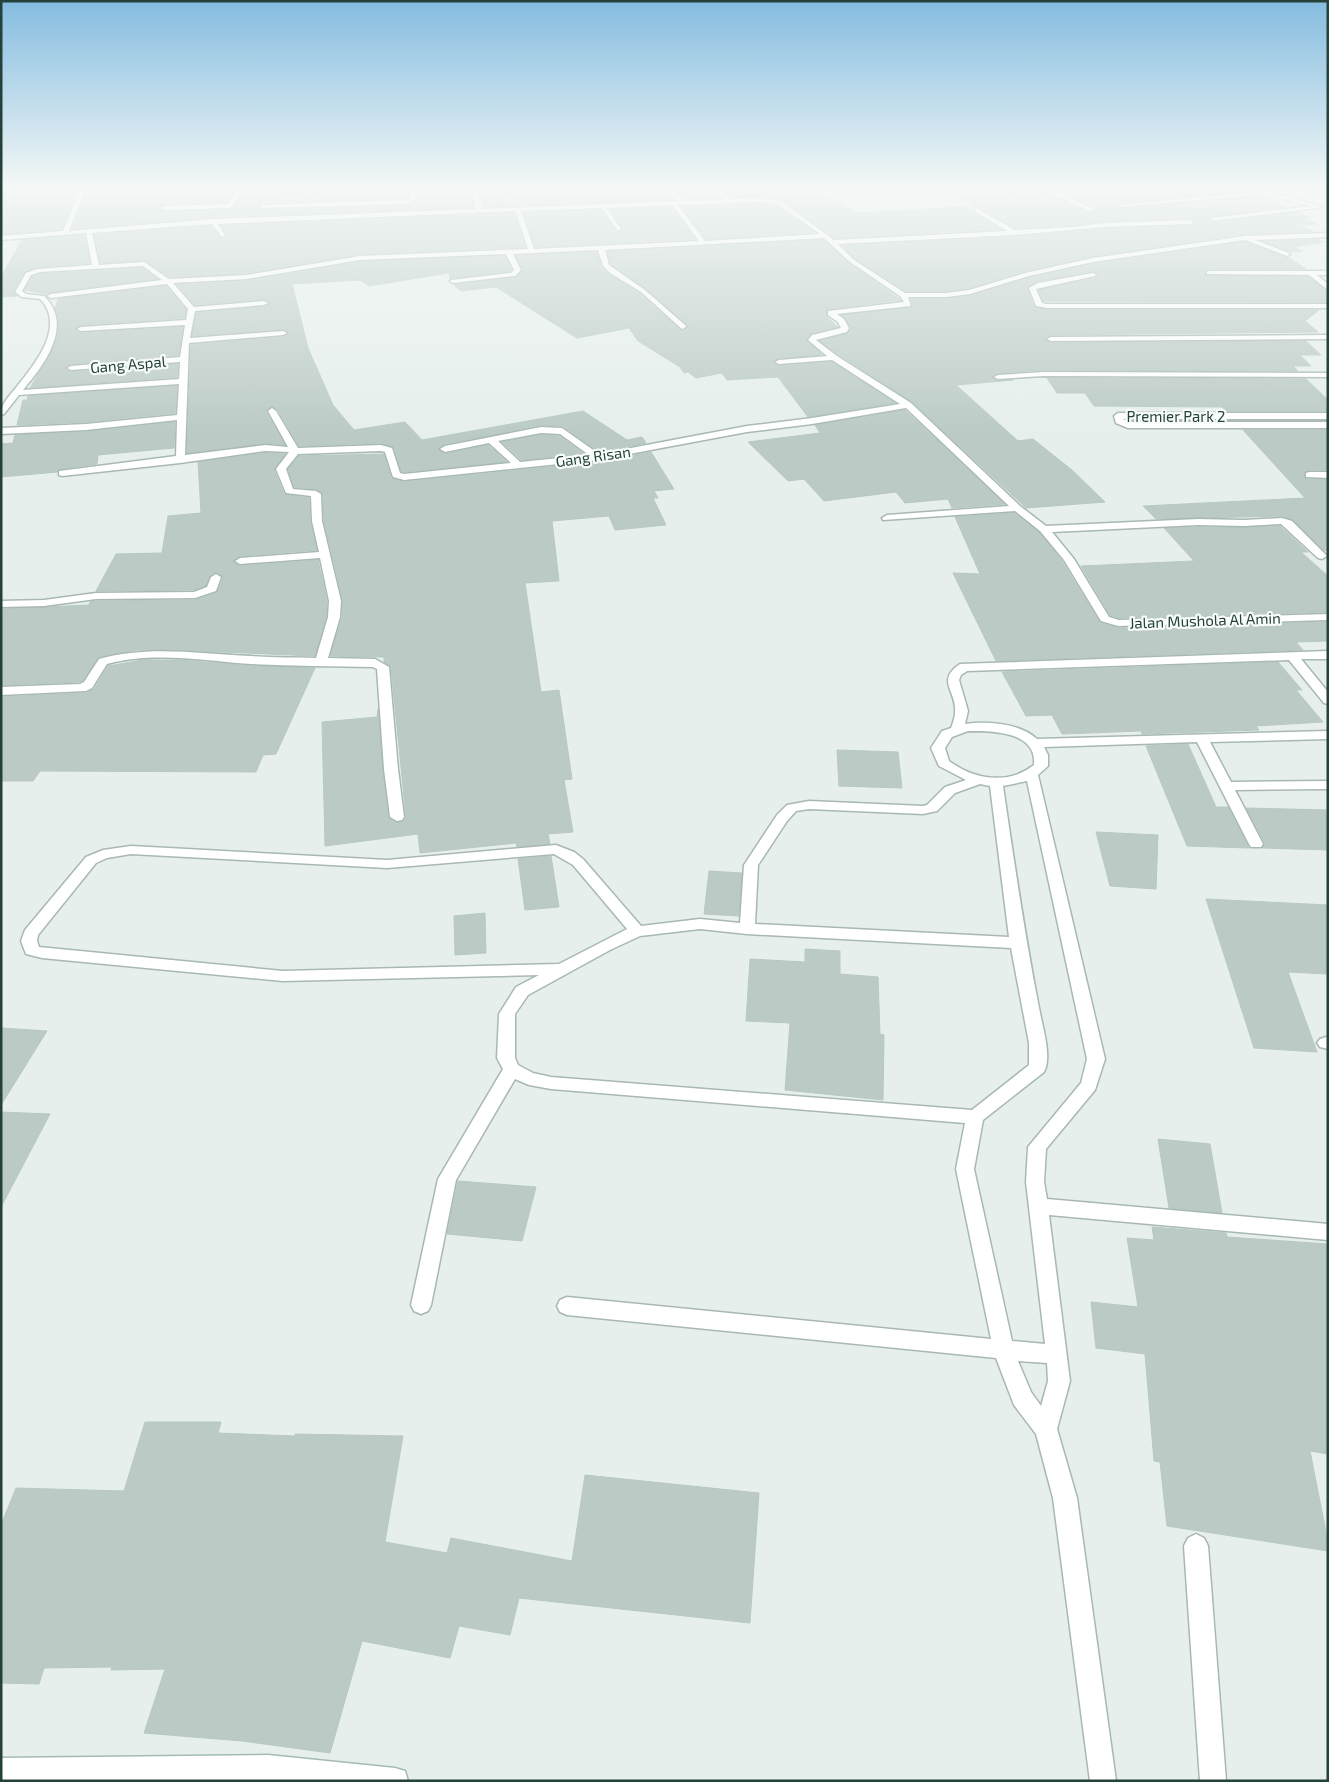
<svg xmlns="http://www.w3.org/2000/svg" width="1329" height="1782" font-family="'Exo 2',sans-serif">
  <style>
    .building { fill: #bbcac4; stroke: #b8c9c2 }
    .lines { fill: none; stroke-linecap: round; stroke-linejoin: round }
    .street-casing { stroke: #a8b8b2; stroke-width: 3 }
    .secondary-casing { stroke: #a4bbb3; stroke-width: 3 }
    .street { fill: #fff; fill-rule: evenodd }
    .secondary { fill: #fff; fill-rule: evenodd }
    .labels { text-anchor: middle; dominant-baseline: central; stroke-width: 4.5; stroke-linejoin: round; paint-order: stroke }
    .far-street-label { font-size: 15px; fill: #24423a; stroke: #f7fbf9 }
  </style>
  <rect width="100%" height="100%" fill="#e6efeb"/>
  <g class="building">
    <path d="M30,185H72L76,194L62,229L1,234V187Z"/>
    <path d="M82,185H236L235,187L162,190L160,193L164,197L232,195L227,202L164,204L159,209L164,212L229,210L236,206L241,195L408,190V197L404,198L260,203L258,205L262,210L405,206L418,199V185H659L674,199L484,207L480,190L474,186L470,190L474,207L213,217L72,229L86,195Z"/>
    <path d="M671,185H703L719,198L686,199Z"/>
    <path d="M757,185H766L772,189L800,187L812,195L819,194L857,213L976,206L953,195L983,193L970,185H1057L1015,190L1013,192L1018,196L1046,193L1089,213L1094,212V207L1061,192L1106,185H1232L1246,191L1117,203L1115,205L1120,209L1259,196L1285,207L1211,216L1209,219L1213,223L1297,212L1311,218L1304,219L1317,224L1298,225L1314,232L1245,234L1093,256L1024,271L969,288L947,291H906L855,259L842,246L1015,237L1103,229L1191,226L1196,221L1191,218L1103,221L1074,225L1015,228L976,206L972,210L973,213L1001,229L835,238L782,199L758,196L732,197L721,188Z"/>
    <path d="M758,204L776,206L815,232L706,239L682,207Z"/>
    <path d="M671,207L695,239L535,247L524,213L601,210L618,233L623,228L610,210Z"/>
    <path d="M514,213L525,247L360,254L247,273L170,277L144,260L100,263L94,235L211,226L222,239L227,235L221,226Z"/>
    <path d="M84,235L90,263L37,267L25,271L13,291L17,296L1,297V277L22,240Z"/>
    <path d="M1317,239L1324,242L1293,247L1302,251L1290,252L1264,242Z"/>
    <path d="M823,240L849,263L901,300L828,309L827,317L838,327L812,333L806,340L822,355L779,358L773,363L779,366L832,362L895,403L808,417L778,377L727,380L722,373L696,378L688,372L684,373L680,367L638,341L629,328L577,338L496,287L461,291L454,285L515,278L523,270L516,256L597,252L601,267L609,274L640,294L682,331L688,328L686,324L646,289L611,264L607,252Z"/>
    <path d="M1245,242L1288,257L1306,269H1209L1205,272L1206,275L1308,277L1328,292V302L1043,301L1039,290L1095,278L1098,275L1093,271L1038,281L1027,289L1034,307L1047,310H1319L1305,321L1318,332L1051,335L1045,338L1051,343L1306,341L1321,355H1300L1311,366H1293L1298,371L1043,370L998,373L992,376L993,379L998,381L1013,380L956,385L1018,441L1033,439L1072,470L1105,502L1026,508L912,402L838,354L820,341L849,333L851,327L842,315L911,308L913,305L911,299H947L970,296L1029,278L1093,264Z"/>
    <path d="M505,256L512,270L510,271L450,279L449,273L369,286L360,280L292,284L308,348L333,405L354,430L405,422L422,440L583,411L627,440L642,437L646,443L599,452L563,426L541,425L445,444L438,448L445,454L488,445L507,462L404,472L401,471L394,447L381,443L299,446L278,410L272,406L266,412L285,445L265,443L187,453L191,345L283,337L289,332L283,329L192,336L197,313L264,307L270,302L264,299L195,305L177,285L247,281L360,262Z"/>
    <path d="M142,268L157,279L47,294L24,290L32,277L40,274Z"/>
    <path d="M166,286L186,310L184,318L81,325L75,330L81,333L183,327L178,355L71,364L65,369L71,372L178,364L177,377L30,388L55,345L58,332V319L55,309L58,299Z"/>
    <path d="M1047,378L1306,379L1328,400V411H1226L1222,407L1094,406L1085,393H1057Z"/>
    <path d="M177,386L175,413L86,422L17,425L23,400H27L28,396Z"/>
    <path d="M905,410L1005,504L952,508L948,499L905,503L896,492L824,501L804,479L788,481L748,442L820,433L815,425Z"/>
    <path d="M175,422L174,448L98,455L97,464L59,469L57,472L1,477V444L13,443L15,435L86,432Z"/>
    <path d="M1243,430H1328V470H1309L1304,473L1306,479L1328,480V550L1324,551L1293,520L1283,516L1156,519L1143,506L1305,498Z"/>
    <path d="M541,435L559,436L584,454L521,460L502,442Z"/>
    <path d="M651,452L674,489L654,491L658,498H653L666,525L615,530L609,516L552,521L559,581L525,583L541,692L559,690L572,779L564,780L573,832L548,834L550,844L517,847L516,843L420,853L418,834L325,846L322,722L377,717L378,709L388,817L397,823L404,821L406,817L391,667L384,662V657L330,656L342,618L343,601L324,521L323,494L316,489L294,487L288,469L299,456L384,454L391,478L404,482L597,462Z"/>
    <path d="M265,453L285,454L274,470L284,494L309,498L310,521L317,550L240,556L233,562L240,566L318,560L327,601L326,617L315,656L175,650H136L99,657L83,681L80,682L1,685V609L89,605L90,602L96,601L195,600L217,593L223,578L217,572L210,575L206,586L194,590L96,591L116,554L162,553L168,516L201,513L198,462Z"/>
    <path d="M1014,513L1039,532L1062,561L1100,623L1118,628L1328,622V641L1296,642L1303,650L996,661L953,573L980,574L955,517Z"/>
    <path d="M1280,526L1308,552H1301L1328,576V612L1119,618L1110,615L1081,566L1194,561L1164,528Z"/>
    <path d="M143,660H179L251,666L315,668L276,754L263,755L256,772L40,771L33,781H1V697L86,693L94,689L108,666Z"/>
    <path d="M1278,662L1302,690H1296L1323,722L1256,726L1259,730L1142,734L1141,731L1062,734L1052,715L1026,716L1002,672Z"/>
    <path d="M1188,744L1216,807H1228L1249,848L1187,846L1146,746Z"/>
    <path d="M837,750L898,752L902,788L839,786Z"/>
    <path d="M1246,808L1328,810V850L1262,848L1265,843Z"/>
    <path d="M1096,832L1158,835L1156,889L1110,886Z"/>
    <path d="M551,856L559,907L525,910L518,859Z"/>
    <path d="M709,871L742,873L739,916L704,914Z"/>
    <path d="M1206,899L1328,905V974L1288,972L1317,1052L1254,1048Z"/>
    <path d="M485,913L486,953L455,955L454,916Z"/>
    <path d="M805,949L840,951V974L878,977L880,1034L884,1035L883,1100L785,1090L790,1023L746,1021L750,959L805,962Z"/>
    <path d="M1,1028L47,1031L1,1105Z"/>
    <path d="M1,1112L50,1114L1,1207Z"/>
    <path d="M1158,1139L1210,1144L1222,1213L1169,1208Z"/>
    <path d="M458,1181L536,1187L522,1241L447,1234Z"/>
    <path d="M1152,1227L1226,1233L1227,1237L1328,1244V1454L1310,1451L1328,1542V1551L1167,1526L1160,1462L1154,1461L1145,1354L1096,1348L1091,1302L1138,1307L1127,1238L1154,1240Z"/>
    <path d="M145,1422H221L218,1433L295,1436V1434L403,1436L385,1542L447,1553L451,1538L572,1561L585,1475L759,1493L750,1623L519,1598L510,1635L459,1626L450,1658L362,1641L330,1753L242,1741L144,1733L165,1669L111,1670L112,1667L44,1668L39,1684L1,1683V1525L16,1488L124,1491Z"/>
  </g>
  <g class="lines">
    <defs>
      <g id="street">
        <path d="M74,185H80L84,194L69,231L213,219L476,209L472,190L475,188L478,190L482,209L679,201L661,185H668L685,201L724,200L708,185H715L731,199L758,198L781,201L834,240L1007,231L974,211L976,208L1015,230L1074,227L1103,223L1191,220L1194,222L1191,224L1103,227L1015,235L838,244L854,260L905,293H947L969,290L1025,273L1093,258L1245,236L1328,233V237L1255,240L1289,253L1290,254L1287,256L1245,240L1093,262L1029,276L970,294L947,297H908L911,306L837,314L844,319L849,328L847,332L816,340L837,356L911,403L1020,506L1046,526L1198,519L1244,520L1282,518L1292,521L1327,556L1322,559L1318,558L1281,524L1244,526L1198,525L1052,532L1074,559L1109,617L1119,620L1328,614V620L1118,626L1101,621L1064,560L1040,531L1015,511L883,520L882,518L887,515L1009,506L906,408L812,424L747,432L597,460L404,480L393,477L385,452L381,451L298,454L286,469L293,489L316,491L321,494L322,521L341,601L340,617L328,658L375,659L389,667L398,769L404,817L402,820L397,821L390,817L384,769L377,669L373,667C332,666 292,666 251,664C204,661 154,651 107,664L92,688L86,691L1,695V687L80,684L84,682L99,659C149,645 200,654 251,656C272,658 294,657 316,658L328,617L329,601L320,558L240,564L235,561L240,558L319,552L312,521L311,496L286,493L276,469L289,452L265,451L180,463L62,476L59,475V471L176,456L177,420L86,430L1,434V428L86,424L177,415L179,384L19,395L4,414L1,415C1,402 11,395 18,385C36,363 66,325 40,299L22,297L15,292L26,273L37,269L92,265L86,233L1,240V236L63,231L78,194ZM758,202L777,204L820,234L705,241L678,205ZM672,205L699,241L534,249L521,211L602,208L618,231L621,229L607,208ZM515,211L528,249L360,256L247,275L169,279L144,262L99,265L92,233L212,224L222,237L225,235L218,224ZM824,238L850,262L900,296L904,302L828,311V315L838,322L841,328L812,335L808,340L827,356L779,360L775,362L779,364L832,360L900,404L812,418L747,426L599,454L562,428L541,427L445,446L440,449L445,452L489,443L511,463L404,474L400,473L392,448L381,445L298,448L276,411L272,408L268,411L288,447L265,445L185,455L189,343L283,335L287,333L283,331L190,338L195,311L264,305L268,303L264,301L194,307L173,283L247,279L360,260L506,254L514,270L511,273L451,280L450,281L453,283L515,276L521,270L513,254L598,250L603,266L610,273L641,292L682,329L686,327L685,325L645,290L609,265L605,250ZM143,266L162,280L51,294L47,296L51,298L167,284L188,309L186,320L81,327L77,329L81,331L185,325L180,357L71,366L67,368L71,370L180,362L179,379L23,390C45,364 74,325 44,296L26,294L22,291L31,275L40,272ZM541,433L560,434L589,455L520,462L498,441Z"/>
        <path d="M238,185H244L242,189L416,185V199L405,204L262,208L260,205L404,200L410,198V188L240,193L234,205L229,208L164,210L161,208L164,206L228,204L235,193L164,195L162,192L236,189Z"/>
        <path d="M1077,185H1104L1054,191L1093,209V211H1089L1046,191L1018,194L1015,192Z"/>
        <path d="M1255,188L1323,207L1213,221L1211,218L1311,206L1265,194L1120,207L1117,205L1256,192L1252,190Z"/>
        <path d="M1209,271H1328V275H1317L1328,284V290L1309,275L1207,274V272Z"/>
        <path d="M1093,273L1096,275L1095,276L1036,289L1042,303L1047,304H1328V308H1047L1036,306L1029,288L1038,283Z"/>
        <path d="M1328,335V339L1051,341L1047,339L1051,337Z"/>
        <path d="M1043,372L1328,373V377L1043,376L998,379L994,377L998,375Z"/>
        <path d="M1118,413H1328V419H1123L1129,422H1328V428H1128L1116,423L1114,416Z"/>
        <path d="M1309,472H1328V478L1306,477V473Z"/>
        <path d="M216,574L221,577L216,591L195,598L96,599L44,606L1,607V601L44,600L96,593L194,592L207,587L211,577Z"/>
        <path d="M1328,651V659H1301L1328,692V704L1324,703L1289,660L967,671L961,675L959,680L968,711L965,724C987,721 1020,723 1037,739L1328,731V739L1210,742L1231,782L1328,781V789L1235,790L1263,844L1261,847H1251L1249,844L1197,742L1044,747L1048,755V766L1038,775L1105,1059L1095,1090L1046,1149L1044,1182L1047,1199L1328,1224V1240L1049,1215L1070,1381L1057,1429L1077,1498L1116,1781H1090L1053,1498L1036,1434L1014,1405L996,1358L567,1315L560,1312L557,1306L560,1300L567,1297L991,1339L956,1169L965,1123L551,1089L529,1085L515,1079L456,1180L431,1305L428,1311L421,1314L414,1311L411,1305L438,1179L503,1069L497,1058L499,1014L516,987L539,975L283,981L42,958L26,954L21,941L25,930L86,857L103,850L131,846L387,860L556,845L574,852L583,859L641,926L700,919L740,923L744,865L777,815L787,805L809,801L923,806L927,805L945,787L966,780L939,766L931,748L942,731L951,728C953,723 955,717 955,712C957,691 935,681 960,664ZM968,731C992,731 1037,731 1034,765C1008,785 975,780 949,761L945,748L952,737ZM1027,781L1087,1059L1081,1083L1028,1147L1026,1182L1045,1344L1012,1341L974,1169L983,1120L1044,1072C1052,1058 1043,1028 1040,1013C1025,937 1014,862 1003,786ZM980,784L990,786L1009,937L755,924L758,865L787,821L796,811L809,809L923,814L937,811L955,793ZM131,854L387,868L554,854L573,865L627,929L559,964L283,971L39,947L37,941L38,935L96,863L107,858ZM700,929L747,934L1011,948L1029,1043V1065L972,1110L551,1077L533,1073L518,1065L515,1058V1014L528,995L610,950L640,936ZM1018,1361L1047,1363L1048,1381L1041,1406L1031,1392Z"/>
        <path d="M1326,1037H1328V1049L1320,1047L1317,1043L1320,1039Z"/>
        <path d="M1196,1534L1204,1538L1208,1546L1226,1781H1200L1184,1546L1188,1538Z"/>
      </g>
      <path id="secondary" d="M268,1755L395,1768L405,1771L408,1781H1V1758Z"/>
    </defs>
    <use href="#street" class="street-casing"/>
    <use href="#secondary" class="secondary-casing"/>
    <use href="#street" class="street"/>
    <use href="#secondary" class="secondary"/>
  </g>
  <linearGradient id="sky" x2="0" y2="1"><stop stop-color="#84bce0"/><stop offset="0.43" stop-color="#f4f8f6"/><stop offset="1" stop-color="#f4f8f6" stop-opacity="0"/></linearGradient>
  <rect width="1329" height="435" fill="url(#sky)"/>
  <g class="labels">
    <g class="far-street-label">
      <text transform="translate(128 364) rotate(-5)">Gang Aspal</text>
      <text x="1176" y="416">Premier Park 2</text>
      <text transform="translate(593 456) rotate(-8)">Gang Risan</text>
      <text transform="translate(1205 620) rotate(-2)">Jalan Mushola Al Amin</text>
    </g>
  </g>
  <rect width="1329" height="1782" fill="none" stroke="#24423a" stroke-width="5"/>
</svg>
